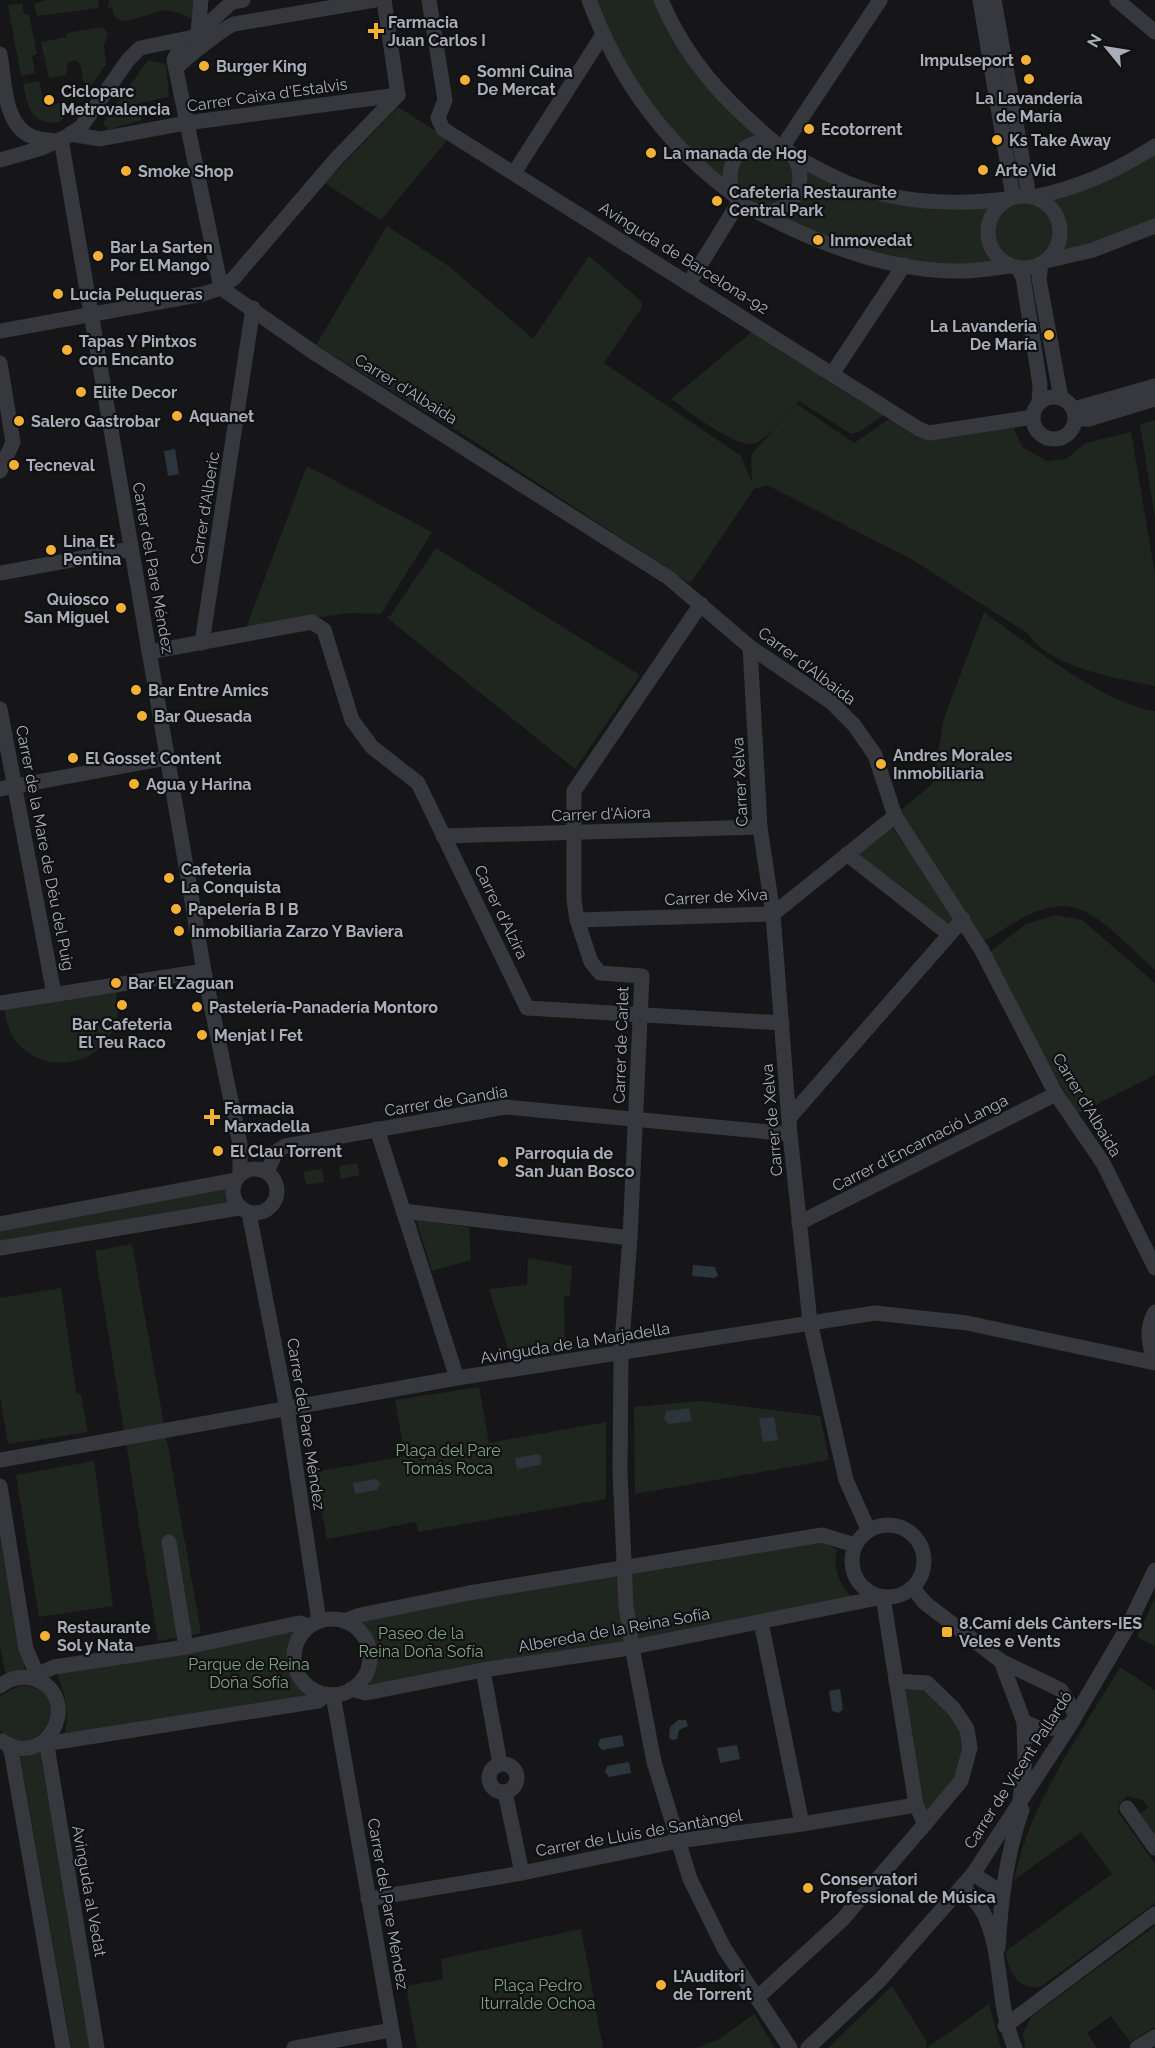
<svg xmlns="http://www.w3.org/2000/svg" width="1155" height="2048" font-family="Raleway,sans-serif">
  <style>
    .green { fill: #1e261f }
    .water { fill: #2c353c }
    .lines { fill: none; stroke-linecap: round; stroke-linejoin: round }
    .minor { stroke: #37383d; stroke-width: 15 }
    .poi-dot { fill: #f2b134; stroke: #111113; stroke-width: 2 }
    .labels { text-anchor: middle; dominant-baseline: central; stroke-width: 4.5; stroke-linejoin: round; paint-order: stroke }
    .poi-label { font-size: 16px; font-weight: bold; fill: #a8adb8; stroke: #111113; text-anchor: start }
    .street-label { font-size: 16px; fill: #a8adb8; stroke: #111113 }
    .park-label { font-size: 16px; fill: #7fa381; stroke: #111113 }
  </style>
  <rect width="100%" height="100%" fill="#161618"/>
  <g class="green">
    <path d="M46,0H99L98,8L37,16L34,4Z"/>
    <path d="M109,0H194L192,19C156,0 157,18 121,21L114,16L112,7L108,8Z"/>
    <path d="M589,0H661L700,67L795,157L881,195L1009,199L1107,175L1155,146V224L1018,268L999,255L1010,266L903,265L758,212L739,202L646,109Z"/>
    <path d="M22,3L24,14H29L37,54L32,56L35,73L21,76L8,5Z"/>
    <path d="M103,27L108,34L104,45L106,64L86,94L80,64L75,60L68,63L66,75L49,78L41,42L67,37V33Z"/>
    <path d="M148,60L166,64L169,97L140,103L142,120L108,130L103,123Z"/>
    <path d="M39,81L45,106L61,103L71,109L60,122C31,126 28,107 23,84Z"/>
    <path d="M398,107L448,139L381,220L325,183Z"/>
    <path d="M387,226L450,267L533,339L589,256L641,301L642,307L604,363L741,456L752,483L751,455L797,404L854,443L891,418L921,437L1013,426L1022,447L1047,461L1066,459L1086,443L1131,432L1155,575V686C1115,678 1051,668 1027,633L911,559L767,485L754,489L692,581L688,582L469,438L316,345Z"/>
    <path d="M753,331L885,414L861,431L851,434L799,401C787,414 772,435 756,443C739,451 687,410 671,399Z"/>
    <path d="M1155,420V518L1140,424Z"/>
    <path d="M307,466L432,532L381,614L350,613L248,627L247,625Z"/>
    <path d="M436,548L640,675L575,769L386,617L390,616Z"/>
    <path d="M984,612C1023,641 1108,706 1155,711V970C1088,909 1074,879 989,939L984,940L900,811L931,785L938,774L935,771L944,718Z"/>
    <path d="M890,824L957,921L950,928L856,851Z"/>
    <path d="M1056,915L1082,920L1155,983V1075L1077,1114L987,954L1026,924Z"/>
    <path d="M115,985C116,997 119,1010 116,1022C104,1064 49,1077 19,1045C8,1033 5,1017 3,1002Z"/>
    <path d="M357,1163L360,1175L341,1179L339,1166Z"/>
    <path d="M322,1169L324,1182L306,1185L303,1172Z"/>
    <path d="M235,1180L232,1191L239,1208L0,1248V1224Z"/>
    <path d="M416,1220L469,1227L471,1260L432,1271Z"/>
    <path d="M132,1244L201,1633L158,1641L95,1251Z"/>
    <path d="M528,1258L572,1266L570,1296H564L565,1352L512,1361L489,1289L527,1285Z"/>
    <path d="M61,1288L76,1392L81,1395L88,1432L8,1444L0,1396V1298Z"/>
    <path d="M479,1387L489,1443L606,1422V1499L418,1532L416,1522L327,1539L315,1472L405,1456L395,1400Z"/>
    <path d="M701,1401L820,1416L829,1460L635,1494L634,1407Z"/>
    <path d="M94,1461L113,1606L39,1617L16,1475Z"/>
    <path d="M0,1524L25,1670L7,1674L5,1672L0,1645Z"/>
    <path d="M821,1540L837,1550C832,1568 840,1585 852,1598L368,1692C377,1656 375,1643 354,1612Z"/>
    <path d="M1155,1598V1646L1137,1637Z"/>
    <path d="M304,1622L291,1647L293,1677L318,1701L62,1743C71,1713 66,1695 54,1667Z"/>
    <path d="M1120,1667L1155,1690V1836L1140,1814L1149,1807L1142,1800L1127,1796L1119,1804L1118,1812L1155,1864V1903L1042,1986C1019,1993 1007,1970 1006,1951L1112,1874L1081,1832L1014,1880C1030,1802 1080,1735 1120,1667Z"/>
    <path d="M898,1683L925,1684C953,1710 977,1738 959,1777C953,1792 936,1806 926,1818L920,1803Z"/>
    <path d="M20,1685C85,1688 32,1774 0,1730V1696Z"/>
    <path d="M39,1752L40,1753L92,2048H71L20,1757Z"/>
    <path d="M1155,1926V2027L1130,2042L1111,2016L1087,2033L1097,2048H1025L1023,2033L1031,2017Z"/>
    <path d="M581,1929L603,2048H417L406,1986L443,1979L441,1959Z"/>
    <path d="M892,1986L927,2042L926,2048H828Z"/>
    <path d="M989,2004L1001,2048H927Z"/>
    <path d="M754,2014L775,2048H696L719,2039Z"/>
  </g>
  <g class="water">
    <path d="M175,449L179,474L168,476L164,451Z"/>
    <path d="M693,1265L715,1267L718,1276L714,1278L692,1276Z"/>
    <path d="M689,1408L692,1421L669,1424L664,1419L666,1411Z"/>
    <path d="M774,1417L778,1440L763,1442L759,1419Z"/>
    <path d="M538,1454L542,1458L540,1465L517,1469L515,1458Z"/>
    <path d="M375,1479L381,1483L377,1490L355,1494L353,1483Z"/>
    <path d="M840,1689L843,1709L839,1713L832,1711L829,1691Z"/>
    <path d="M678,1720H686L688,1726L679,1730L677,1739L672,1740L669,1737L670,1727Z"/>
    <path d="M622,1735L624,1746L602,1750L598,1745L600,1739Z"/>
    <path d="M737,1745L740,1759L720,1763L717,1748Z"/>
    <path d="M629,1762L631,1773L609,1777L605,1772L607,1766Z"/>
  </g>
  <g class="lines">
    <g class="minor">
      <path d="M384,0L398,95"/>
      <path d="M429,0L445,100L438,118L443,129L919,429L929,433L1033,417"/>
      <path d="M589,0C619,80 665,144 734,195"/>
      <path d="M661,0C687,61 724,100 774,142"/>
      <path d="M980,0L1013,197"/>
      <path d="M994,0L1029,196"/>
      <path d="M1117,0L1155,32"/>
      <path d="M198,32L201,0"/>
      <path d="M184,39L174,60L221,288"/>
      <path d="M0,54C5,81 3,126 33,137C40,140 49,140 56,141"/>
      <path d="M176,69C182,60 223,29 234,24L375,0"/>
      <path d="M70,134L100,139L186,123L398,95"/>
      <path d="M61,139L204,971L240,1144V1174"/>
      <circle cx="765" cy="177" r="35"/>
      <path d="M783,146L880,0"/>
      <path d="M795,157C816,167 836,180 858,187C907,204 957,205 1008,199"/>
      <path d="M0,160L42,148L66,137L81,127L128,60L140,48L194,37L232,2L243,0"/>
      <path d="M514,173L602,36"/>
      <circle cx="1024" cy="232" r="36"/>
      <path d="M1033,197C1079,188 1116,171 1155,146"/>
      <path d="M758,212C819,244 890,272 960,271C977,271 994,268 1010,266"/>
      <path d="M1046,261L1093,250L1155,226"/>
      <path d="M1041,264L1039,279L1061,398"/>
      <path d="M1018,268L1023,277L1040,385L1039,403"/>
      <path d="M689,283L739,202"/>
      <path d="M221,288L316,354L669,578L750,647L831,702L854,725L875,755L895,816L981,949L1056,1094L1103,1163L1155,1268"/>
      <path d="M0,331L203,294L221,288L234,278L336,159L398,95"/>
      <path d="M0,363L13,442L0,471"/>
      <path d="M832,374L904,265"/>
      <circle cx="1054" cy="418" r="21"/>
      <path d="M1074,409L1155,386"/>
      <path d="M1076,419H1089L1155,399"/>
      <path d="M0,573L131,549"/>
      <path d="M701,604L574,791V900L577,920L591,962L600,973L642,976L630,1238L621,1355L620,1472L626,1606L632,1647L654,1762L690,1879L724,1948L790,2048"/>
      <path d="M202,643L253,308"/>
      <path d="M750,647L760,827L773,914L790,1134L810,1322L846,1480L868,1529"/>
      <path d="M149,652L312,622L324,630L352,720L372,747L418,783L527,1008L782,1023"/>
      <path d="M0,709L54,994"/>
      <path d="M0,789L167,758"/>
      <path d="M443,836L760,827"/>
      <path d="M847,854L949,934"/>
      <path d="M577,920L773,914L895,816"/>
      <path d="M0,1003L204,971"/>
      <path d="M789,1118L963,919"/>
      <path d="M377,1129L457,1378"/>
      <circle cx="255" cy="1191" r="22"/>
      <path d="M267,1172L276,1152L285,1146L505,1107L790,1134"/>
      <path d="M403,1211L630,1238"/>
      <path d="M249,1213L287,1409L319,1621"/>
      <path d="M799,1223L1056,1094"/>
      <path d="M0,1224L235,1180"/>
      <path d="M0,1248L239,1208"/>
      <path d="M1155,1312C1145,1329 1149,1345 1155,1362"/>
      <path d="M0,1460L457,1378L875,1313L967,1323L1155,1363"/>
      <path d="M0,1486L26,1649L40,1681"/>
      <circle cx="888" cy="1561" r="36"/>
      <path d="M169,1542L186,1647"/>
      <path d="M913,1588L925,1603L1001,1661L1061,1690L1076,1715"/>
      <circle cx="332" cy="1657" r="38"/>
      <path d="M344,1621L360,1615L469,1593L822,1535L855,1545"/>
      <path d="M761,1622L802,1824"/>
      <path d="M1001,1661L1024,1722L1025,1759L1020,1801"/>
      <path d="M483,1670L500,1764"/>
      <path d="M30,1678L54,1667L186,1647L299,1623L309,1626"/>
      <path d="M896,1681L927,1683L954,1709L967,1729L970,1748L961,1781L925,1824"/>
      <path d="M0,1686C10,1678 22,1675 35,1679C84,1697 47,1772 2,1741"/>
      <path d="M351,1689L366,1693L483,1670L623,1649L883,1597L916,1805L925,1824L842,1920L757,1998"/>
      <path d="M333,1695L395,2048"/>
      <path d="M1024,1722L1041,1729L1069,1727"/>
      <path d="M46,1740L97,2048"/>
      <path d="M7,1744L11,1750L63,2048"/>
      <path d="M38,1745L318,1701L327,1694"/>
      <circle cx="503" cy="1778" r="14"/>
      <path d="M505,1792L522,1873"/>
      <path d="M1127,1808L1155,1848"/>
      <path d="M973,1874L1003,1893"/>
      <path d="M963,1886C969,1895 978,1903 983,1912C1004,1954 996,2005 1015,2048"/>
      <path d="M368,1899L522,1873L678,1841L802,1824L916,1805"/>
      <path d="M998,1948C1001,1901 1006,1855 1022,1810"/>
      <path d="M1005,2026L1155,1914"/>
      <path d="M294,2048L391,2030"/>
      <path d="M808,2048L880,1980L973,1874L1069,1727L1127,1628L1155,1570"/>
      <path d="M1137,2048L1155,2037"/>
    </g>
  </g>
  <g class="poi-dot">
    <path d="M373 22h6v6h6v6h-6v6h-6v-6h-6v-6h6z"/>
    <circle cx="1026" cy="60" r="6"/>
    <circle cx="204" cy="66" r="6"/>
    <circle cx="1029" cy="79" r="6"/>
    <circle cx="465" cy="80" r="6"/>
    <circle cx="49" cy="100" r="6"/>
    <circle cx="809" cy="129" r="6"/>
    <circle cx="997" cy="140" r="6"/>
    <circle cx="651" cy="153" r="6"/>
    <circle cx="983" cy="170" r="6"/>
    <circle cx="126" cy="171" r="6"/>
    <circle cx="717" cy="201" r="6"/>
    <circle cx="818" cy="240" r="6"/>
    <circle cx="98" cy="256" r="6"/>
    <circle cx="58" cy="294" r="6"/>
    <circle cx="1049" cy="335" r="6"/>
    <circle cx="67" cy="350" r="6"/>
    <circle cx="81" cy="392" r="6"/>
    <circle cx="177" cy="416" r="6"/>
    <circle cx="19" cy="421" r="6"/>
    <circle cx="14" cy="465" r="6"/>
    <circle cx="51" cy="550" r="6"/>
    <circle cx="121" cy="608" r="6"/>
    <circle cx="136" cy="690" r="6"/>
    <circle cx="142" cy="716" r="6"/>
    <circle cx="73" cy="758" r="6"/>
    <circle cx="881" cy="764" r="6"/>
    <circle cx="134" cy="784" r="6"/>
    <circle cx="169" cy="878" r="6"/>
    <circle cx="176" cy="909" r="6"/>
    <circle cx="179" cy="931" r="6"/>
    <circle cx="116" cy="983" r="6"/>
    <circle cx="122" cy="1005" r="6"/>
    <circle cx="197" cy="1007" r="6"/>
    <circle cx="202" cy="1035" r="6"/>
    <path d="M209 1108h6v6h6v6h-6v6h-6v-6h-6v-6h6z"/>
    <circle cx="218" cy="1151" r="6"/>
    <circle cx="503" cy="1162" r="6"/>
    <rect x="941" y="1626" width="12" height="12" rx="3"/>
    <circle cx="45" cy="1636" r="6"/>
    <circle cx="808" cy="1888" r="6"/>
    <circle cx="661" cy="1985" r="6"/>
  </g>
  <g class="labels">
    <g class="poi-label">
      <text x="388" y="22">Farmacia<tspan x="388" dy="18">Juan Carlos I</tspan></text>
      <text x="1014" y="60" text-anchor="end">Impulseport</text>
      <text x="216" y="66">Burger King</text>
      <text x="477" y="71">Somni Cuina<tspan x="477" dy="18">De Mercat</tspan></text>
      <text x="61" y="91">Cicloparc<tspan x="61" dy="18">Metrovalencia</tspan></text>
      <text x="1029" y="98" text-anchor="middle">La Lavandería<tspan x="1029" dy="18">de María</tspan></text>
      <text x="821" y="129">Ecotorrent</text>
      <text x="1009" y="140">Ks Take Away</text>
      <text x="663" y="153">La manada de Hog</text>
      <text x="995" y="170">Arte Vid</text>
      <text x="138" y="171">Smoke Shop</text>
      <text x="729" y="192">Cafeteria Restaurante<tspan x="729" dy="18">Central Park</tspan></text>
      <text x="830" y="240">Inmovedat</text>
      <text x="110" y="247">Bar La Sarten<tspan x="110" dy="18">Por El Mango</tspan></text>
      <text x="70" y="294">Lucia Peluqueras</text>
      <text x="1037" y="326" text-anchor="end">La Lavanderia<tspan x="1037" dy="18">De María</tspan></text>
      <text x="79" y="341">Tapas Y Pintxos<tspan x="79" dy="18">con Encanto</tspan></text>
      <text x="93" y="392">Elite Decor</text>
      <text x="189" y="416">Aquanet</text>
      <text x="31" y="421">Salero Gastrobar</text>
      <text x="26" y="465">Tecneval</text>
      <text x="63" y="541">Lina Et<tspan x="63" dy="18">Pentina</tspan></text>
      <text x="109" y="599" text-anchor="end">Quiosco<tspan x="109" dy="18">San Miguel</tspan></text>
      <text x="148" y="690">Bar Entre Amics</text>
      <text x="154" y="716">Bar Quesada</text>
      <text x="893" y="755">Andres Morales<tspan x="893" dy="18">Inmobiliaria</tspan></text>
      <text x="85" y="758">El Gosset Content</text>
      <text x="146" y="784">Agua y Harina</text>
      <text x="181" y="869">Cafeteria<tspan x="181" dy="18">La Conquista</tspan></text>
      <text x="188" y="909">Papelería B I B</text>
      <text x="191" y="931">Inmobiliaria Zarzo Y Baviera</text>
      <text x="128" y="983">Bar El Zaguan</text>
      <text x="209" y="1007">Pastelería-Panadería Montoro</text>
      <text x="122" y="1024" text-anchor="middle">Bar Cafeteria<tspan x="122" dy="18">El Teu Raco</tspan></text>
      <text x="214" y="1035">Menjat I Fet</text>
      <text x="224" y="1108">Farmacia<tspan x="224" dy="18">Marxadella</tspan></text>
      <text x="230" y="1151">El Clau Torrent</text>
      <text x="515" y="1153">Parroquia de<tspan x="515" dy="18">San Juan Bosco</tspan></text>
      <text x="959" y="1623">8.Camí dels Cànters-IES<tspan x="959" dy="18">Veles e Vents</tspan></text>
      <text x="57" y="1627">Restaurante<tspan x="57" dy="18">Sol y Nata</tspan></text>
      <text x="820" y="1879">Conservatori<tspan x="820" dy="18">Professional de Música</tspan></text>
      <text x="673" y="1976">L'Auditori<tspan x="673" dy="18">de Torrent</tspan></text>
    </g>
    <g class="street-label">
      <text transform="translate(267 95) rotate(-8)">Carrer Caixa d'Estalvis</text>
      <text transform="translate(684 258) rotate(32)">Avinguda de Barcelona-92</text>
      <text transform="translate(406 389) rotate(32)">Carrer d'Albaida</text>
      <text transform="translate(205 508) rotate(-81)">Carrer d'Alberic</text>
      <text transform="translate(153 568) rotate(80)">Carrer del Pare Méndez</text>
      <text transform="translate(807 666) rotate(37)">Carrer d'Albaida</text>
      <text transform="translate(740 782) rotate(-93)">Carrer Xelva</text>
      <text transform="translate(601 814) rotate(-2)">Carrer d'Aiora</text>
      <text transform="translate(45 848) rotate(79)">Carrer de la Mare de Déu del Puig</text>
      <text transform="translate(716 897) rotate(-3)">Carrer de Xiva</text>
      <text transform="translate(501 912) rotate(64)">Carrer d'Alzira</text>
      <text transform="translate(621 1045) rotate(-88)">Carrer de Carlet</text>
      <text transform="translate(446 1101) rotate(-9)">Carrer de Gandia</text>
      <text transform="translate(1087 1105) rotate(59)">Carrer d'Albaida</text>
      <text transform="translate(772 1120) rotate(-95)">Carrer de Xelva</text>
      <text transform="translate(920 1143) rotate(-27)">Carrer d'Encarnació Langa</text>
      <text transform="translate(575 1343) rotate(-9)">Avinguda de la Marjadella</text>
      <text transform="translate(306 1424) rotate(81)">Carrer del Pare Méndez</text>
      <text transform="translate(614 1630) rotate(-10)">Albereda de la Reina Sofía</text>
      <text transform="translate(1018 1770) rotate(-57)">Carrer de Vicent Pallardó</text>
      <text transform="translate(639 1833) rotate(-10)">Carrer de Lluís de Santàngel</text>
      <text transform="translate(89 1891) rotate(80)">Avinguda al Vedat</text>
      <text transform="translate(388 1904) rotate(80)">Carrer del Pare Méndez</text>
    </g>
    <g class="park-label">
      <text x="448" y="1450">Plaça del Pare<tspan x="448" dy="18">Tomás Roca</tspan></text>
      <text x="421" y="1633">Paseo de la<tspan x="421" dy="18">Reina Doña Sofía</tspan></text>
      <text x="249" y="1664">Parque de Reina<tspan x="249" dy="18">Doña Sofía</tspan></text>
      <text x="538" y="1985">Plaça Pedro<tspan x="538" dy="18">Iturralde Ochoa</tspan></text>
    </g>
  </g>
  <g transform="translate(1107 48) rotate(300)" stroke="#111113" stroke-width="4.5" paint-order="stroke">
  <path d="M0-4.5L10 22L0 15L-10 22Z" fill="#a8adb8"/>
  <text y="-9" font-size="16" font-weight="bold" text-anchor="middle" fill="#a8adb8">N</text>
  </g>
</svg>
